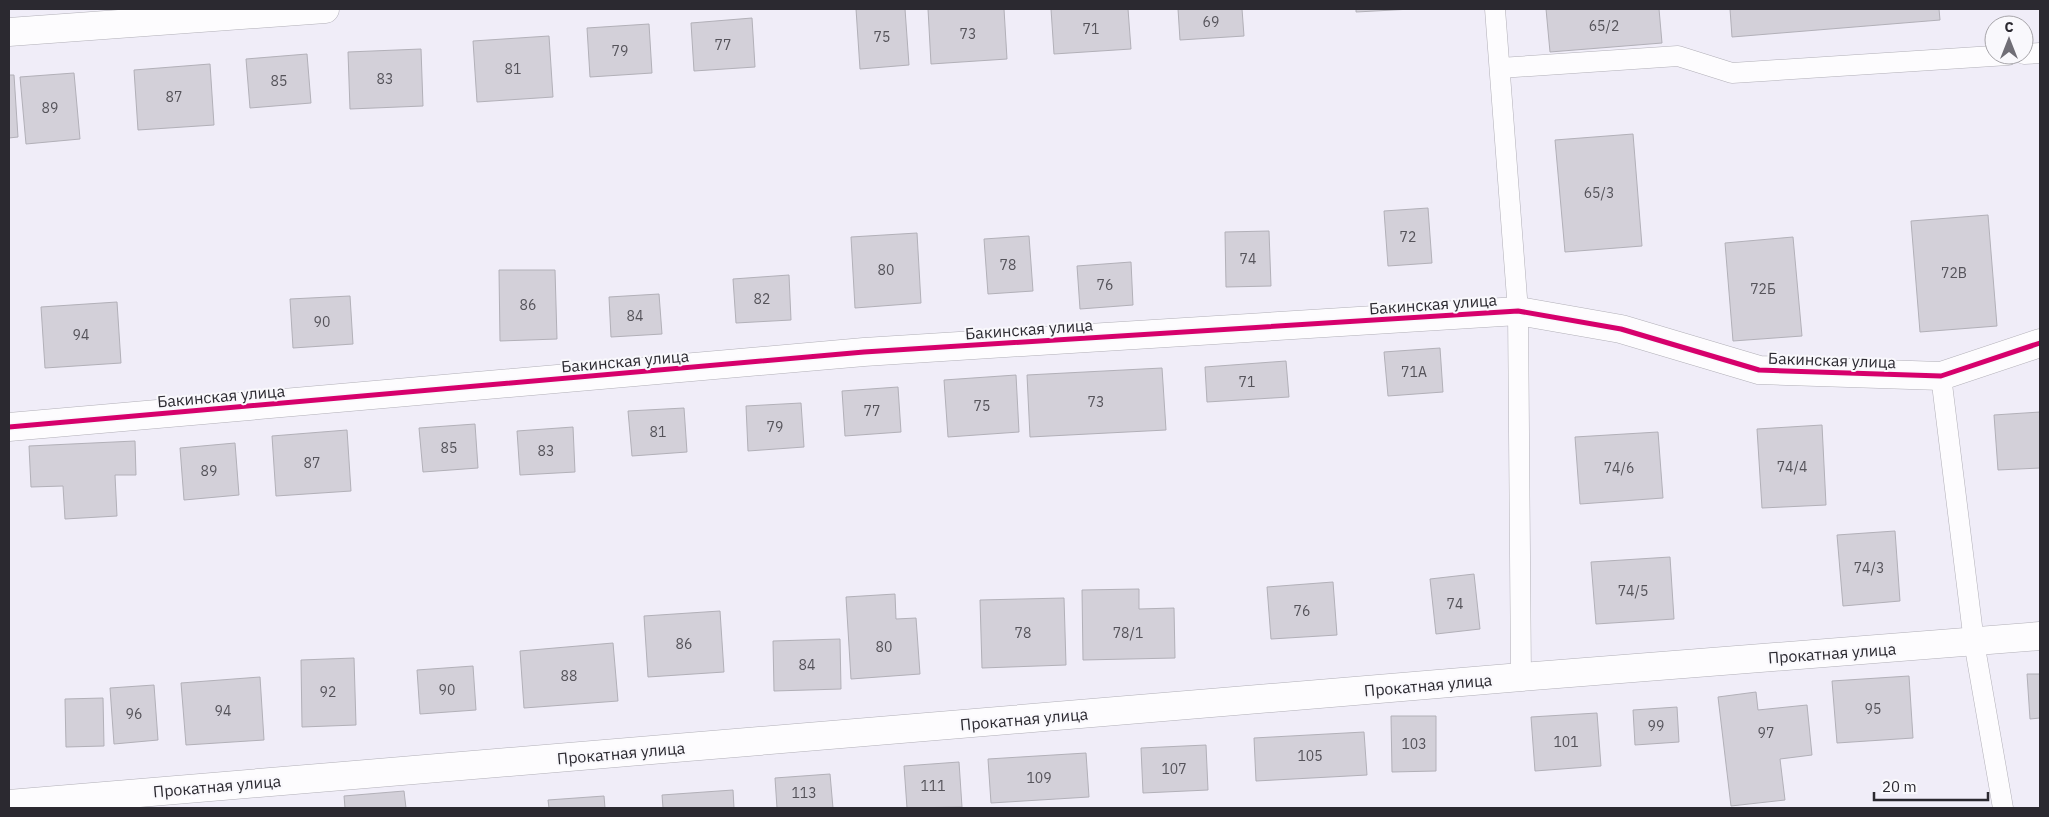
<svg xmlns="http://www.w3.org/2000/svg" width="2049" height="817" font-family="'IBM Plex Sans',sans-serif">
  <style>
    .building { fill: #d3d0d9; stroke: #b2b0b8 }
    .lines { fill: none; stroke-linecap: round; stroke-linejoin: round }
    .service-casing { stroke: #b1afb7; stroke-width: 21 }
    .minor-casing { stroke: #b1afb7; stroke-width: 29 }
    .service { stroke: #fdfcfe; stroke-width: 20 }
    .minor { stroke: #fdfcfe; stroke-width: 28 }
    .cycleway-casing { stroke: #f9f8fc; stroke-width: 8 }
    .cycleway { stroke: #d6006c; stroke-width: 5 }
    .labels { text-anchor: middle; dominant-baseline: central; stroke-width: 4; stroke-linejoin: round; paint-order: stroke }
    .number-label { font-size: 14px; fill: #55535a }
    .street-label { font-size: 16px; fill: #2b2930; stroke: #f9f8fc }
  </style>
  <rect width="100%" height="100%" fill="#f0edf8"/>
  <g class="building">
    <path d="M856,9H905L909,65L860,69Z"/>
    <path d="M928,9H1004L1007,59L931,64Z"/>
    <path d="M1051,9H1128L1131,49L1054,54Z"/>
    <path d="M1178,9H1242L1244,36L1180,40Z"/>
    <path d="M1356,9H1412L1356,12Z"/>
    <path d="M1546,9H1659L1662,43L1550,52Z"/>
    <path d="M1730,9H1939L1940,20L1732,37Z"/>
    <path d="M752,18L755,67L694,71L691,23Z"/>
    <path d="M649,24L652,73L590,77L587,28Z"/>
    <path d="M549,36L553,97L477,102L473,41Z"/>
    <path d="M421,49L423,106L350,109L348,52Z"/>
    <path d="M307,54L311,103L250,108L246,59Z"/>
    <path d="M210,64L214,125L138,130L134,70Z"/>
    <path d="M74,73L80,139L26,144L20,77Z"/>
    <path d="M9,75H14L18,137L9,138Z"/>
    <path d="M1633,134L1642,246L1565,252L1555,140Z"/>
    <path d="M1428,208L1432,263L1388,266L1384,211Z"/>
    <path d="M1988,215L1997,326L1920,332L1911,221Z"/>
    <path d="M1269,231L1271,286L1226,287L1225,232Z"/>
    <path d="M917,233L921,303L855,308L851,237Z"/>
    <path d="M1029,236L1033,291L988,294L984,239Z"/>
    <path d="M1793,237L1802,336L1733,341L1725,243Z"/>
    <path d="M1131,262L1133,305L1080,309L1077,266Z"/>
    <path d="M499,270H555L557,339L500,341Z"/>
    <path d="M789,275L791,320L736,323L733,279Z"/>
    <path d="M659,294L662,334L611,337L609,297Z"/>
    <path d="M350,296L353,344L293,348L290,299Z"/>
    <path d="M117,302L121,363L45,368L41,307Z"/>
    <path d="M1440,348L1443,392L1388,396L1384,352Z"/>
    <path d="M1286,361L1289,397L1207,402L1205,367Z"/>
    <path d="M1162,368L1166,430L1030,437L1027,375Z"/>
    <path d="M1016,375L1019,432L948,437L944,380Z"/>
    <path d="M898,387L901,432L845,436L842,391Z"/>
    <path d="M801,403L804,447L748,451L746,406Z"/>
    <path d="M684,408L687,452L632,456L628,411Z"/>
    <path d="M2040,412V468L1998,470L1994,415Z"/>
    <path d="M475,424L478,468L423,472L419,428Z"/>
    <path d="M1822,425L1826,505L1762,508L1757,429Z"/>
    <path d="M573,427L575,472L520,475L517,431Z"/>
    <path d="M347,430L351,491L276,496L272,436Z"/>
    <path d="M1658,432L1663,498L1580,504L1575,437Z"/>
    <path d="M135,441L136,475H115L117,516L65,519L63,486L31,487L29,446Z"/>
    <path d="M235,443L239,495L184,500L180,448Z"/>
    <path d="M1895,531L1900,601L1843,606L1837,535Z"/>
    <path d="M1670,557L1674,619L1596,624L1591,562Z"/>
    <path d="M1474,574L1480,629L1436,634L1430,579Z"/>
    <path d="M1333,582L1337,635L1271,639L1267,587Z"/>
    <path d="M1139,589V609L1174,608L1175,658L1083,660L1082,590Z"/>
    <path d="M895,594L896,619L916,618L920,674L851,679L846,597Z"/>
    <path d="M1064,598L1066,665L982,668L980,600Z"/>
    <path d="M720,611L724,672L648,677L644,616Z"/>
    <path d="M840,639L841,689L774,691L773,641Z"/>
    <path d="M613,643L618,701L524,708L520,651Z"/>
    <path d="M354,658L356,725L302,727L301,660Z"/>
    <path d="M473,666L476,710L420,714L417,670Z"/>
    <path d="M2027,674H2040V718L2030,719Z"/>
    <path d="M1909,676L1913,738L1837,743L1832,681Z"/>
    <path d="M260,677L264,740L186,745L181,683Z"/>
    <path d="M154,685L158,740L114,744L110,688Z"/>
    <path d="M1756,692L1758,710L1807,705L1812,755L1780,759L1785,800L1731,806L1718,697Z"/>
    <path d="M103,698L104,746L66,747L65,699Z"/>
    <path d="M1677,707L1679,742L1635,745L1633,710Z"/>
    <path d="M1597,713L1601,766L1535,771L1531,717Z"/>
    <path d="M1391,716H1436V771L1392,772Z"/>
    <path d="M1364,732L1367,775L1256,781L1254,738Z"/>
    <path d="M1206,745L1208,790L1143,793L1141,748Z"/>
    <path d="M1086,753L1089,797L991,803L988,759Z"/>
    <path d="M959,762L962,807L907,808L904,766Z"/>
    <path d="M830,774L833,808H777L775,778Z"/>
    <path d="M733,790L734,808H663L662,795Z"/>
    <path d="M404,791L406,808H345L344,796Z"/>
    <path d="M604,796L605,808H549L548,800Z"/>
  </g>
  <g class="lines">
    <defs>
      <g id="service">
        <path d="M1495,9L1518,311L1521,677"/>
        <path d="M2024,54L2040,53"/>
        <path d="M1500,68L1678,56L1732,73L2008,55"/>
        <path d="M1941,376L1974,642L2003,808"/>
      </g>
      <g id="minor">
        <path d="M9,32L325,9"/>
        <path d="M9,427L864,352L1518,311L1621,329L1759,370L1941,376L2040,343"/>
        <path d="M9,804L1521,677L2040,636"/>
      </g>
    </defs>
    <use href="#service" class="service-casing"/>
    <use href="#minor" class="minor-casing"/>
    <use href="#service" class="service"/>
    <use href="#minor" class="minor"/>
    <defs>
      <path id="cycleway" d="M9,427L864,352L1518,311L1621,329L1759,370L1941,376L2040,343"/>
    </defs>
    <use href="#cycleway" class="cycleway-casing"/>
    <use href="#cycleway" class="cycleway"/>
  </g>
  <g class="labels">
    <g class="number-label">
      <text x="1211" y="22">69</text>
      <text x="1604" y="26">65/2</text>
      <text x="1091" y="29">71</text>
      <text x="968" y="34">73</text>
      <text x="882" y="37">75</text>
      <text x="723" y="45">77</text>
      <text x="620" y="51">79</text>
      <text x="513" y="69">81</text>
      <text x="385" y="79">83</text>
      <text x="279" y="81">85</text>
      <text x="174" y="97">87</text>
      <text x="50" y="108">89</text>
      <text x="1599" y="193">65/3</text>
      <text x="1408" y="237">72</text>
      <text x="1248" y="259">74</text>
      <text x="1008" y="265">78</text>
      <text x="886" y="270">80</text>
      <text x="1954" y="273">72В</text>
      <text x="1105" y="285">76</text>
      <text x="1763" y="289">72Б</text>
      <text x="762" y="299">82</text>
      <text x="528" y="305">86</text>
      <text x="635" y="316">84</text>
      <text x="322" y="322">90</text>
      <text x="81" y="335">94</text>
      <text x="1414" y="372">71А</text>
      <text x="1247" y="382">71</text>
      <text x="1096" y="402">73</text>
      <text x="982" y="406">75</text>
      <text x="872" y="411">77</text>
      <text x="775" y="427">79</text>
      <text x="658" y="432">81</text>
      <text x="449" y="448">85</text>
      <text x="546" y="451">83</text>
      <text x="312" y="463">87</text>
      <text x="1792" y="467">74/4</text>
      <text x="1619" y="468">74/6</text>
      <text x="209" y="471">89</text>
      <text x="1869" y="568">74/3</text>
      <text x="1633" y="591">74/5</text>
      <text x="1455" y="604">74</text>
      <text x="1302" y="611">76</text>
      <text x="1023" y="633">78</text>
      <text x="1128" y="633">78/1</text>
      <text x="684" y="644">86</text>
      <text x="884" y="647">80</text>
      <text x="807" y="665">84</text>
      <text x="569" y="676">88</text>
      <text x="447" y="690">90</text>
      <text x="328" y="692">92</text>
      <text x="1873" y="709">95</text>
      <text x="223" y="711">94</text>
      <text x="134" y="714">96</text>
      <text x="1656" y="726">99</text>
      <text x="1766" y="733">97</text>
      <text x="1566" y="742">101</text>
      <text x="1414" y="744">103</text>
      <text x="1310" y="756">105</text>
      <text x="1174" y="769">107</text>
      <text x="1039" y="778">109</text>
      <text x="933" y="786">111</text>
      <text x="804" y="793">113</text>
    </g>
    <g class="street-label">
      <text transform="translate(1433 304) rotate(-4)">Бакинская улица</text>
      <text transform="translate(1029 329) rotate(-4)">Бакинская улица</text>
      <text transform="translate(1832 360) rotate(2)">Бакинская улица</text>
      <text transform="translate(625 361) rotate(-5)">Бакинская улица</text>
      <text transform="translate(221 396) rotate(-5)">Бакинская улица</text>
      <text transform="translate(1832 653) rotate(-4)">Прокатная улица</text>
      <text transform="translate(1428 685) rotate(-5)">Прокатная улица</text>
      <text transform="translate(1024 719) rotate(-5)">Прокатная улица</text>
      <text transform="translate(621 753) rotate(-5)">Прокатная улица</text>
      <text transform="translate(217 786) rotate(-5)">Прокатная улица</text>
    </g>
  </g>
  <rect width="2049" height="817" fill="none" stroke="#2b2930" stroke-width="20"/>
  <g transform="translate(2009 40)"><circle r="24" fill="#f9f8fc" stroke="#a7a5aa"/>
  <path d="M0-4L9 19L0 12L-9 19Z" fill="#706e76"/>
  <text y="-8" font-size="14" font-weight="bold" text-anchor="middle" fill="#2b2930">С</text>
  </g>
  <path d="M1874 792v8h114v-8" fill="none" stroke="#2b2930" stroke-width="2.5"/>
  <text x="1882" y="792" font-size="15" fill="#2b2930" stroke="#f9f8fc" stroke-width="4" paint-order="stroke">20 m</text>
</svg>
